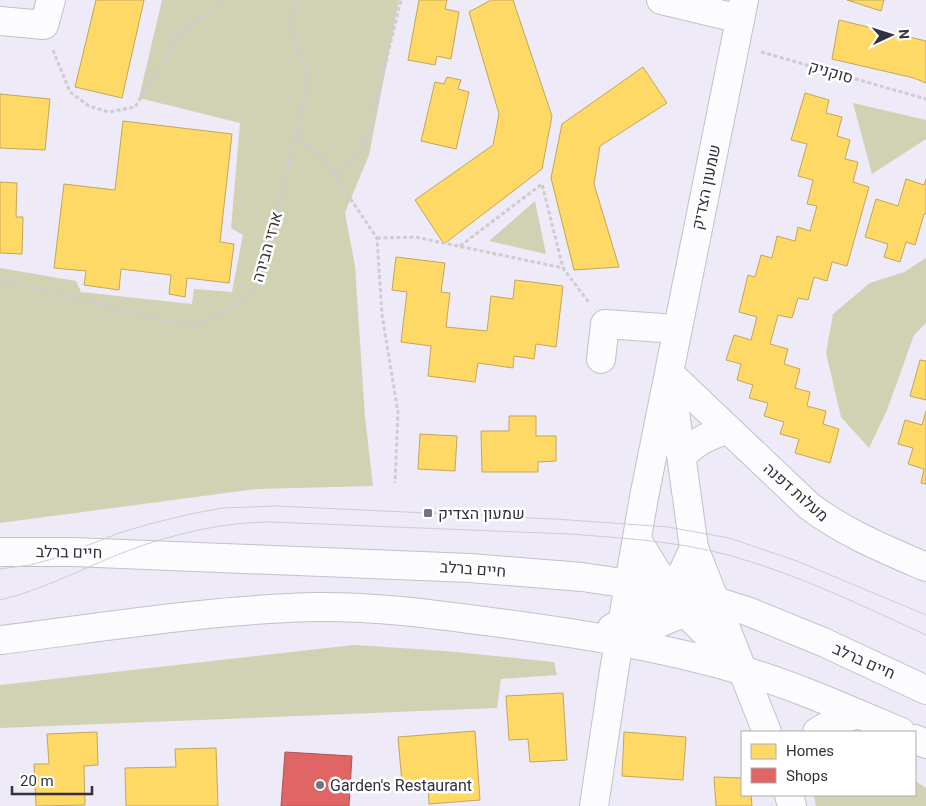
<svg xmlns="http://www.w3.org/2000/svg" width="926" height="806" font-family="Roboto,Heebo,sans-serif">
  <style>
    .green { fill: #d0d2b3 }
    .homes { fill: #ffd966; stroke: #c2a759 }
    .shops { fill: #e06666; stroke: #ac5659 }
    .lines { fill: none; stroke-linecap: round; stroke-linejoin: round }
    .minor-casing { stroke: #c3c0ca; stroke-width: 30 }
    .highway-casing { stroke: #c3c0ca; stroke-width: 30 }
    .path { stroke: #ceccd1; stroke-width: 3; stroke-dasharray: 4 2.5; stroke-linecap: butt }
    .minor { stroke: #fcfcfe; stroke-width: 28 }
    .highway { stroke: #fcfcfe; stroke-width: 28 }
    .tram { stroke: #ceccd0; stroke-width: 1 }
    .poi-dot { fill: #74727c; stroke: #fff; stroke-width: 2 }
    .labels { text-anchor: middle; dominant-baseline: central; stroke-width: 5; stroke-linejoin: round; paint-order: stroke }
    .street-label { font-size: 16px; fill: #33313a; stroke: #fff }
    .poi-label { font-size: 16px; fill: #33313a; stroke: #fff; text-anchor: start }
  </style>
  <rect width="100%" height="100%" fill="#eeeaf7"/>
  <g class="green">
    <path d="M162,0H399L369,155L345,213L355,266L365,417L373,486L256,489L0,523V268L76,281L81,292L192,304L194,289L232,292L243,235L231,228L240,123L139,98Z"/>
    <path d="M853,103L926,120V139L872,174Z"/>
    <path d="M535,201L546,254L489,241Z"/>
    <path d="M926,258V323L914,335L887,410L869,448L841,417L826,353L833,314L870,283L904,272Z"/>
    <path d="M354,645L446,651L554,662L557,675L501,679L497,708L0,728V685Z"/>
    <path d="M915,781L926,788V806H816L814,795H915Z"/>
  </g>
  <g class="homes">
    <path d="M96,0H144L122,98L75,87Z"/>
    <path d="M419,0H447L445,9L459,12L451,59L437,56L435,65L408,60Z"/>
    <path d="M491,0H513L552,116L542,169L444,244L415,200L493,145L499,114L469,12Z"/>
    <path d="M847,0H884L881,11Z"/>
    <path d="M839,20L926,41V83L914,78L832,59Z"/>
    <path d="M643,67L667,103L600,146L594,184L619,267L574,270L551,178L562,124Z"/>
    <path d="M447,77L461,80L458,89L469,92L456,149L421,141L435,82L444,84Z"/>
    <path d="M805,93L829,100L826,113L842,117L837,136L850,140L845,159L858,162L853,182L869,187L847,266L832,262L827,281L814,277L808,300L798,298L792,318L778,315L770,344L788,349L784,364L800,369L795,388L810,392L807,406L826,411L823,424L839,429L830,463L795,453L799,439L780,434L784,422L764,416L768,403L749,398L753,385L737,380L741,364L726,360L734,335L751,340L757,317L739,312L748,275L755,277L761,255L772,258L777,236L795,241L798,227L810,231L817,206L807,204L813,180L798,176L807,144L791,140Z"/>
    <path d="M0,94L50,99L45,150L0,148Z"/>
    <path d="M123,121L232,134L220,242L234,244L229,283L187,278L185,297L169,294L171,275L121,269L119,290L84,285L86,271L54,268L64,184L115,190Z"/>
    <path d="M906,179L924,185L926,179V214H924L915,245L906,242L900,262L884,257L888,244L865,237L876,199L898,206Z"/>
    <path d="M0,182L17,183L16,217H23L22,254L0,253Z"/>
    <path d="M396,257L445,263L441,292L450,293L446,327L487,331L491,296L513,299L515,280L563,286L556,347L536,344L534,359L514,356L513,368L478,363L475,382L428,376L431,346L401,342L407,292L392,290Z"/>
    <path d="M920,360L926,361V400L910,396Z"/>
    <path d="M926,411V484L921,483L924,469L908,464L913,448L898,444L905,420L922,425Z"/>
    <path d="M509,416H536V436H556V461L538,462V472H482L481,431H509Z"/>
    <path d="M420,434L457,436L455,471L418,469Z"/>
    <path d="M563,693L567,760L530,762L528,739L509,740L506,696Z"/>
    <path d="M475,731L480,800L429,804L428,781L402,783L398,737Z"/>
    <path d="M97,732L98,765L84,766L85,805L36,806L34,764H49L47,734Z"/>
    <path d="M624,732L686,737L683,780L622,776Z"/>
    <path d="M216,748L218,806H126L125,768L176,767L175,749Z"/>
    <path d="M714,777L742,778V795H751L752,806H716Z"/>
  </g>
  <path class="shops" d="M285,752L352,756L349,806H281Z"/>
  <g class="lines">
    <defs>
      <g id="minor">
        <path d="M661,0L740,19"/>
        <path d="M0,21L44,25L51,0"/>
        <path d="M601,359L605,324L677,329"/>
        <path d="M670,374L809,506C845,533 884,549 926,567"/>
        <path d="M682,456C695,442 710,434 728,430"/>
        <path d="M637,540L668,590L685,612L735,663"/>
        <path d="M694,548L767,732"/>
        <path d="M612,628L641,611L668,590L683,572L694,548L672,390"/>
        <path d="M817,732L832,723L857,714"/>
        <path d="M789,795L792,806"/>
        <path d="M594,806L614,671L644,497L744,0"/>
      </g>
      <g id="highway">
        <path d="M0,552H73L470,568L582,577L629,584L668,590L715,601L747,611L823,642L926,690"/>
        <path d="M0,640C104,627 208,610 313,607C373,606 433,614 492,622C576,633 660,646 741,670C796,686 849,710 901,732"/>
        <path d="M619,641L666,620L715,601"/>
        <path d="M915,739L926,744"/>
      </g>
    </defs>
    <use href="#minor" class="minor-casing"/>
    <use href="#highway" class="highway-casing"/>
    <g class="path">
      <path d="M53,50L70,92L89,106L109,112L135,107L176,39L222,0"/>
      <path d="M761,52L926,99"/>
      <path d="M296,135L324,160L377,238L382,315L398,412L395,483"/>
      <path d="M334,175L361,153L368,136L401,0"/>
      <path d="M377,238L415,237L563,268L590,304"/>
      <path d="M460,246L542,184L563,268"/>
      <path d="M0,280L163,320L196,326L228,310L254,293L263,272L306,92L305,71L290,28L297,0"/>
    </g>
    <use href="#minor" class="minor"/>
    <use href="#highway" class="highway"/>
    <g class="tram">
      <path d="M0,569L30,565L56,558L119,533L153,523L190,514L222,508L276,506L555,519L668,527L729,538L797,561L926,615"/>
      <path d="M0,600C51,588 97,560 147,544C187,531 229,522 271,522L569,534C622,538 676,541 728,555C797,574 861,605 926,635"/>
    </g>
  </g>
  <g class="poi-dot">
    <rect x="423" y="508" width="10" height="10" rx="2.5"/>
    <circle cx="320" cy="785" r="5"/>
  </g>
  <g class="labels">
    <g class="street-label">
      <text transform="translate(831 72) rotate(16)">סוקניק</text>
      <text transform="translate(706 187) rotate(-78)">שמעון הצדיק</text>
      <text transform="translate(267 247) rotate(-74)">ארזי הבירה</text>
      <text transform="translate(796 492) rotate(41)">מעלות דפנה</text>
      <text transform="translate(69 552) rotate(1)">חיים ברלב</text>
      <text transform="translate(473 569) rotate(4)">חיים ברלב</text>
      <text transform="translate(864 661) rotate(24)">חיים ברלב</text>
    </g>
    <g class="poi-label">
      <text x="438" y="513">שמעון הצדיק</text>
      <text x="330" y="785">Garden's Restaurant</text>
    </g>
  </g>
  <rect x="741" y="731" width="175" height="65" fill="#ffffff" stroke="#adadb0"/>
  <rect x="751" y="744" width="25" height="15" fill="#ffd966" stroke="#adadb0"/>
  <text x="786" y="756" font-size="15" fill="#33313a">Homes</text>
  <rect x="751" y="768" width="25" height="15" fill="#e06666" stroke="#adadb0"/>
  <text x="786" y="781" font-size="15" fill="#33313a">Shops</text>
  <g transform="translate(891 35) rotate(86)" stroke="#ffffff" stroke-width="4" paint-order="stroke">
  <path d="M0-4L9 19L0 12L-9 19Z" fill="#33313a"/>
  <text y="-8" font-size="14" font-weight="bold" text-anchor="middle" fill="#33313a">N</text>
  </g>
  <path d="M12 786v8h80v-8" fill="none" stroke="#33313a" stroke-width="2.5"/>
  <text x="20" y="786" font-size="15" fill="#33313a" stroke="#ffffff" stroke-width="4" paint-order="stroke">20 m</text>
</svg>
